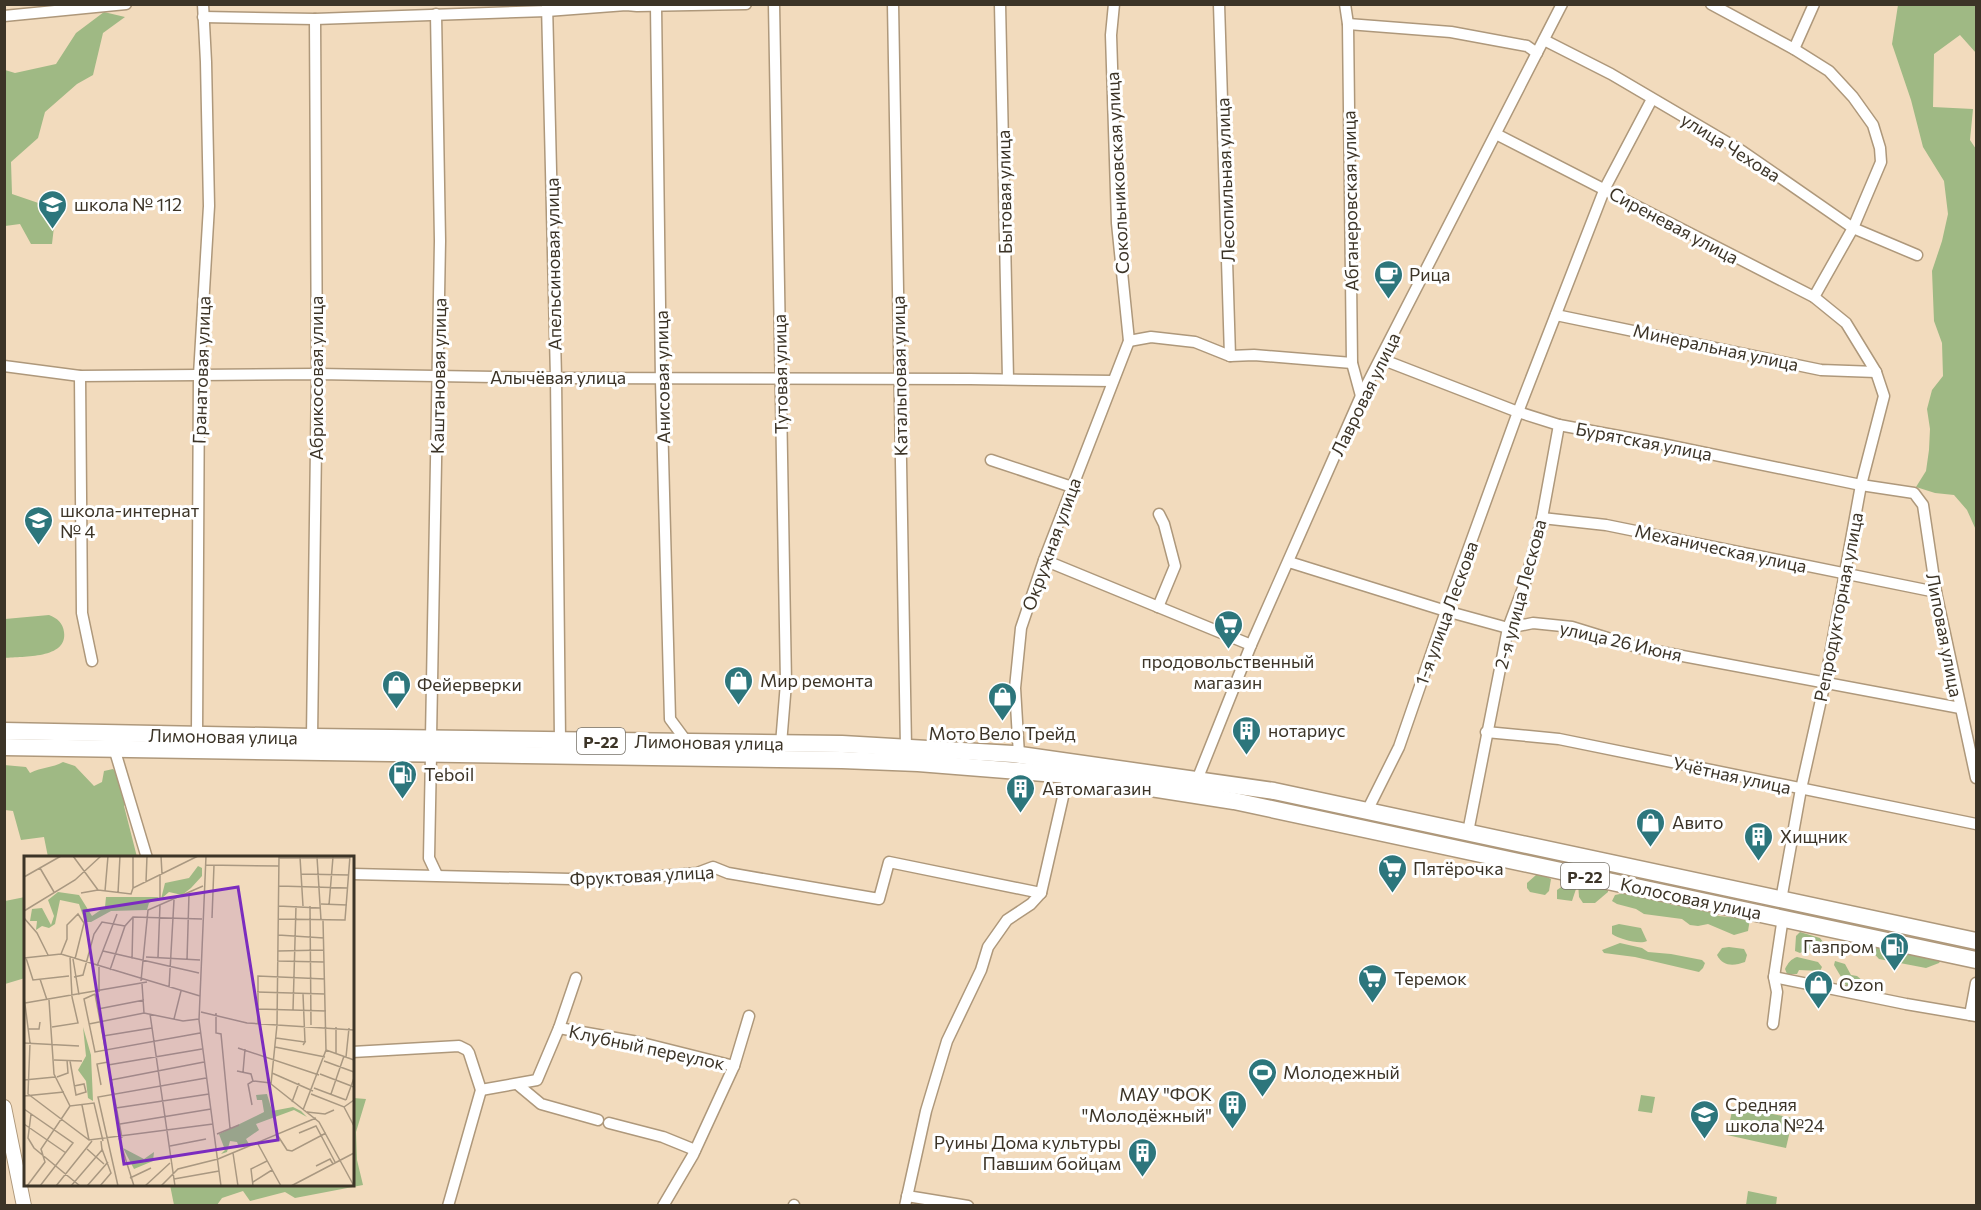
<svg xmlns="http://www.w3.org/2000/svg" width="1981" height="1210" font-family="Commissioner,sans-serif">
  <style>
    .green { fill: #9fb984 }
    .lines { fill: none; stroke-linecap: round; stroke-linejoin: round }
    .minor-casing { stroke: #ae987b; stroke-width: 13 }
    .major-casing { stroke: #ae987b; stroke-width: 16 }
    .highway-casing { stroke: #ae987b; stroke-width: 19 }
    .minor { stroke: #fff; stroke-width: 10 }
    .major { stroke: #fff; stroke-width: 14 }
    .highway { stroke: #fff; stroke-width: 16 }
    .labels { text-anchor: middle; dominant-baseline: central; stroke-width: 6; stroke-linejoin: round; paint-order: stroke }
    .shield { fill: #fff; stroke: #767168; stroke-width: 1.5 }
    .shield-label { font-size: 16px; font-weight: bold; fill: #3c3427 }
    .street-label { font-size: 18px; fill: #3c3427; stroke: #fff }
    .poi-label { font-size: 18px; fill: #3c3427; stroke: #fff; text-anchor: start }
    .inset-road { fill: none; stroke: #a99881; stroke-width: 1.5 }
    .view { fill: #7b2cbf; fill-opacity: 0.15; stroke: #7b2cbf; stroke-width: 3 }
    .inset-edge { fill: none; stroke: #3c3427; stroke-width: 3 }
  </style>
  <rect width="100%" height="100%" fill="#f2dbbd"/>
  <g class="green">
    <path d="M1898,5H1976V53L1960,35L1934,54L1933,107L1973,109L1970,140L1976,149V530L1967,510L1954,495L1935,493L1916,487L1926,471L1929,450L1930,429L1927,409L1932,390L1943,376L1942,343L1934,321L1932,271L1942,241L1948,214L1944,181L1923,147L1911,100L1892,44Z"/>
    <path d="M104,12L125,17L103,33L93,75L77,84L45,112L38,138L11,162L12,194L56,209L52,244H31L20,224L5,226V70L15,73L56,64L76,33Z"/>
    <path d="M49,615C57,618 63,623 64,632C68,659 23,656 5,658V619Z"/>
    <path d="M63,762L75,766L94,786L102,782L104,771L113,769L123,779L127,802L124,806L137,857H48L44,837L21,840L13,811L5,810L4,765L26,767L30,773C42,767 52,768 63,762Z"/>
    <path d="M1536,875H1543L1551,879L1549,891L1545,895L1530,892L1527,888V883Z"/>
    <path d="M1585,881L1608,888V892L1595,903H1583L1579,897L1578,883Z"/>
    <path d="M1567,883L1572,884L1576,889L1572,901L1557,899V890Z"/>
    <path d="M1630,892L1665,901L1672,905L1699,908L1719,916L1750,919L1748,931L1734,935L1708,924L1698,926L1690,925L1682,919L1644,914L1636,909L1617,904L1612,901L1615,895Z"/>
    <path d="M25,897V978L5,984V901Z"/>
    <path d="M1619,924L1641,928L1647,941C1640,945 1619,939 1612,934V926Z"/>
    <path d="M1800,932L1820,938L1823,942L1822,946H1814L1812,951L1806,950L1800,953L1795,951L1796,936Z"/>
    <path d="M1620,943L1642,948L1648,952L1671,954L1702,960L1705,963L1703,968L1699,972L1635,957L1604,953L1602,950Z"/>
    <path d="M1874,945L1941,960L1939,963L1926,968L1879,959L1868,947V946Z"/>
    <path d="M1729,947L1744,949L1747,955L1745,962C1734,966 1723,967 1717,955L1722,948Z"/>
    <path d="M1797,957L1818,962L1822,967L1820,971L1799,970L1797,974H1787L1785,969C1788,963 1791,959 1797,957Z"/>
    <path d="M1835,961L1845,964L1851,975L1857,976L1869,986L1867,991L1847,987L1834,965Z"/>
    <path d="M1641,1095L1655,1097L1652,1113L1638,1111Z"/>
    <path d="M353,1098L366,1099L356,1132L357,1160L363,1185L295,1198L285,1192L250,1201L243,1191L222,1198L217,1205H174L170,1185L352,1184Z"/>
    <path d="M1733,1106L1793,1118L1786,1148L1727,1135Z"/>
    <path d="M1748,1191L1777,1197L1776,1205H1746Z"/>
  </g>
  <g class="lines">
    <defs>
      <g id="minor">
        <path d="M547,4L556,378L560,740"/>
        <path d="M774,4L786,683L781,744"/>
        <path d="M893,4L906,748"/>
        <path d="M1000,4L1008,379"/>
        <path d="M1219,4L1230,356"/>
        <path d="M1345,4L1348,24L1352,363L1361,396"/>
        <path d="M1711,4L1794,49L1829,71L1853,97L1873,125L1880,148L1881,162L1853,228L1814,297"/>
        <path d="M656,6L661,381L670,719L687,742"/>
        <path d="M4,16L126,4"/>
        <path d="M203,17L315,19L547,11L626,5L637,6L746,4"/>
        <path d="M1348,24L1451,32L1527,46L1537,53"/>
        <path d="M1544,40L1611,74L1742,151L1853,228L1917,255"/>
        <path d="M1794,49L1814,4"/>
        <path d="M1496,134L1814,297L1846,323L1876,372L1884,396L1861,485L1825,682L1801,789L1781,900"/>
        <path d="M1556,315L1821,370L1876,372"/>
        <path d="M1129,341L1151,337L1195,342L1230,356L1254,355L1352,363"/>
        <path d="M1381,359L1518,412L1559,425L1662,444L1861,485L1914,493L1923,505L1936,592L1976,778"/>
        <path d="M4,366L80,376L317,374L556,378L970,379L1113,381"/>
        <path d="M80,376L82,613L92,661"/>
        <path d="M991,460L1072,487"/>
        <path d="M1542,518L1606,525L1936,592"/>
        <path d="M1044,560L1251,645"/>
        <path d="M1289,562L1446,611L1508,628L1533,623L1572,627L1640,648L1960,708"/>
        <path d="M1158,607L1175,566L1164,524L1159,514"/>
        <path d="M1486,732L1559,739L1976,824"/>
        <path d="M197,735L199,375L209,206L206,62L203,4"/>
        <path d="M312,737L317,374L315,19"/>
        <path d="M431,738L440,241L436,14"/>
        <path d="M114,748L147,858"/>
        <path d="M431,754L429,858L437,875"/>
        <path d="M1019,755L1015,688L1021,628L1044,560L1129,341L1117,223L1111,35L1114,4"/>
        <path d="M1195,785L1251,645L1361,396L1562,4"/>
        <path d="M1367,811L1399,747L1446,611L1518,412L1605,188L1652,99"/>
        <path d="M1468,832L1508,628L1526,580L1542,518L1559,425"/>
        <path d="M352,874L612,880L697,873L713,867L728,873L879,899L889,862L1041,893"/>
        <path d="M1774,977L1906,1004L1976,1016"/>
        <path d="M1970,1015L1976,983"/>
        <path d="M1773,1024L1777,992L1774,977L1783,917"/>
        <path d="M559,1028L638,1042L734,1066"/>
        <path d="M352,1052L459,1046L467,1050L469,1053L481,1090L448,1206"/>
        <path d="M517,1084L541,1104L598,1120"/>
        <path d="M481,1090L537,1080L559,1028L576,978"/>
        <path d="M609,1123L663,1137L695,1150"/>
        <path d="M907,1196L968,1206"/>
        <path d="M663,1206L693,1155L734,1066L749,1016"/>
        <path d="M794,1206V1205"/>
        <path d="M905,1206L926,1111L947,1041L981,970L988,947L1007,920L1031,904L1041,893L1068,775"/>
      </g>
      <path id="major" d="M4,1107L24,1206"/>
      <g id="highway">
        <path d="M4,731L312,737L842,744L1013,754L1274,791L1976,941"/>
        <path d="M4,747L842,760L918,763L1068,775L1234,801L1976,960"/>
      </g>
    </defs>
    <use href="#minor" class="minor-casing"/>
    <use href="#major" class="major-casing"/>
    <use href="#highway" class="highway-casing"/>
    <use href="#minor" class="minor"/>
    <use href="#major" class="major"/>
    <use href="#highway" class="highway"/>
  </g>
  <defs>
    <symbol id="school-pin" viewBox="-11 -11 22 30"><path d="M0 17L-7.5 6A9.5 9.5 0 1 1 7.5 6Z" fill="#2d767c" stroke="#fff"/><path d="M0-5L7-2L0 1L-7-2ZM-4 1L0 2.5L4 1V4Q0 6-4 4Z" fill="#fff"/></symbol>
    <symbol id="cafe-pin" viewBox="-11 -11 22 30"><path d="M0 17L-7.5 6A9.5 9.5 0 1 1 7.5 6Z" fill="#2d767c" stroke="#fff"/><path d="M-5.5-4.5H6V0H3Q3 3.5 0 3.5H-2.5Q-5.5 3.5-5.5 0ZM3-3.2v2h1.7v-2ZM-6 4.5H4V6H-6Z" fill="#fff"/></symbol>
    <symbol id="supermarket-pin" viewBox="-11 -11 22 30"><path d="M0 17L-7.5 6A9.5 9.5 0 1 1 7.5 6Z" fill="#2d767c" stroke="#fff"/><path d="M-6-5.5h2.5l.6 2H6L4.5 2H-2.5L-4.4-4H-6ZM-1.5 3.2a1.3 1.3 0 1 0 .1 0ZM3 3.2a1.3 1.3 0 1 0 .1 0Z" fill="#fff"/></symbol>
    <symbol id="shop-pin" viewBox="-11 -11 22 30"><path d="M0 17L-7.5 6A9.5 9.5 0 1 1 7.5 6Z" fill="#2d767c" stroke="#fff"/><path d="M-5-2.5h2.3a2.7 3.5 0 0 1 5.4 0H5L5.5 6h-11ZM-1.5-2.5h3a1.5 2.3 0 0 0-3 0Z" fill="#fff"/></symbol>
    <symbol id="building-pin" viewBox="-11 -11 22 30"><path d="M0 17L-7.5 6A9.5 9.5 0 1 1 7.5 6Z" fill="#2d767c" stroke="#fff"/><path d="M-4-6H4V6H1V3H-1V6H-4ZM-2.5-4.3h1.7v1.8h-1.7ZM.8-4.3h1.7v1.8H.8ZM-2.5-1h1.7V.8h-1.7ZM.8-1h1.7V.8H.8Z" fill="#fff"/></symbol>
    <symbol id="fuel-pin" viewBox="-11 -11 22 30"><path d="M0 17L-7.5 6A9.5 9.5 0 1 1 7.5 6Z" fill="#2d767c" stroke="#fff"/><path d="M-5.5-6h7V0h2V4h1.3V-2.5L3-4.5l.8-.8L6-3V5H2.5V1h-1V6h-7ZM-4.2-4.7v3.2H.2V-4.7Z" fill="#fff"/></symbol>
    <symbol id="stadium-pin" viewBox="-11 -11 22 30"><path d="M0 17L-7.5 6A9.5 9.5 0 1 1 7.5 6Z" fill="#2d767c" stroke="#fff"/><path d="M0-5a6.5 5 0 1 0 0 10a6.5 5 0 1 0 0-10ZM-3.5-1.8h7v3.6h-7Z" fill="#fff"/></symbol>
  </defs>
  <g fill-rule="evenodd">
    <use href="#school-pin" x="36" y="188" width="33" height="45"/>
    <use href="#cafe-pin" x="1372" y="258" width="33" height="45"/>
    <use href="#school-pin" x="22" y="504" width="33" height="45"/>
    <use href="#supermarket-pin" x="1212" y="608" width="33" height="45"/>
    <use href="#shop-pin" x="722" y="664" width="33" height="45"/>
    <use href="#shop-pin" x="380" y="668" width="33" height="45"/>
    <use href="#shop-pin" x="986" y="680" width="33" height="45"/>
    <use href="#building-pin" x="1230" y="714" width="33" height="45"/>
    <use href="#fuel-pin" x="386" y="758" width="33" height="45"/>
    <use href="#building-pin" x="1004" y="772" width="33" height="45"/>
    <use href="#shop-pin" x="1634" y="806" width="33" height="45"/>
    <use href="#building-pin" x="1742" y="820" width="33" height="45"/>
    <use href="#supermarket-pin" x="1376" y="852" width="33" height="45"/>
    <use href="#fuel-pin" x="1878" y="930" width="33" height="45"/>
    <use href="#supermarket-pin" x="1356" y="962" width="33" height="45"/>
    <use href="#shop-pin" x="1802" y="968" width="33" height="45"/>
    <use href="#stadium-pin" x="1246" y="1056" width="33" height="45"/>
    <use href="#building-pin" x="1216" y="1088" width="33" height="45"/>
    <use href="#school-pin" x="1688" y="1098" width="33" height="45"/>
    <use href="#building-pin" x="1126" y="1136" width="33" height="45"/>
  </g>
  <g class="labels">
    <g class="shield">
      <rect x="577" y="728" width="48" height="26" rx="4.5"/>
      <rect x="1561" y="863" width="48" height="26" rx="4.5"/>
    </g>
    <g class="shield-label">
      <text x="601" y="741">Р-22</text>
      <text x="1585" y="876">Р-22</text>
    </g>
    <g class="street-label">
      <text transform="translate(1731 147) rotate(32)">улица Чехова</text>
      <text transform="translate(1117 173) rotate(-93)">Сокольниковская улица</text>
      <text transform="translate(1225 180) rotate(-92)">Лесопильная улица</text>
      <text transform="translate(1004 192) rotate(-91)">Бытовая улица</text>
      <text transform="translate(1350 201) rotate(-91)">Абганеровская улица</text>
      <text transform="translate(1674 225) rotate(28)">Сиреневая улица</text>
      <text transform="translate(553 264) rotate(-91)">Апельсиновая улица</text>
      <text transform="translate(1716 347) rotate(12)">Минеральная улица</text>
      <text transform="translate(201 370) rotate(-88)">Гранатовая улица</text>
      <text transform="translate(780 374) rotate(-91)">Тутовая улица</text>
      <text transform="translate(438 376) rotate(-89)">Каштановая улица</text>
      <text transform="translate(899 376) rotate(-91)">Катальповая улица</text>
      <text x="558" y="377">Алычёвая улица</text>
      <text transform="translate(662 377) rotate(-91)">Анисовая улица</text>
      <text transform="translate(316 378) rotate(-90)">Абрикосовая улица</text>
      <text transform="translate(1365 394) rotate(-64)">Лавровая улица</text>
      <text transform="translate(1644 441) rotate(11)">Бурятская улица</text>
      <text transform="translate(1051 544) rotate(-70)">Окружная улица</text>
      <text transform="translate(1721 548) rotate(12)">Механическая улица</text>
      <text transform="translate(1520 594) rotate(-75)">2-я улица Лескова</text>
      <text transform="translate(1838 607) rotate(-79)">Репродукторная улица</text>
      <text transform="translate(1446 613) rotate(-70)">1-я улица Лескова</text>
      <text transform="translate(1945 635) rotate(79)">Липовая улица</text>
      <text transform="translate(1621 641) rotate(13)">улица 26 Июня</text>
      <text transform="translate(223 736) rotate(1)">Лимоновая улица</text>
      <text transform="translate(709 742) rotate(1)">Лимоновая улица</text>
      <text transform="translate(1732 775) rotate(12)">Учётная улица</text>
      <text transform="translate(642 875) rotate(-3)">Фруктовая улица</text>
      <text transform="translate(1691 898) rotate(12)">Колосовая улица</text>
      <text transform="translate(647 1047) rotate(12)">Клубный переулок</text>
    </g>
    <g class="poi-label">
      <text x="74" y="204">школа № 112</text>
      <text x="1409" y="274">Рица</text>
      <text x="60" y="510">школа-интернат<tspan x="60" dy="21">№ 4</tspan></text>
      <text x="1228" y="661" text-anchor="middle">продовольственный<tspan x="1228" dy="21">магазин</tspan></text>
      <text x="760" y="680">Мир ремонта</text>
      <text x="417" y="684">Фейерверки</text>
      <text x="1268" y="730">нотариус</text>
      <text x="1002" y="733" text-anchor="middle">Мото Вело Трейд</text>
      <text x="424" y="774">Teboil</text>
      <text x="1042" y="788">Автомагазин</text>
      <text x="1672" y="822">Авито</text>
      <text x="1780" y="836">Хищник</text>
      <text x="1413" y="868">Пятёрочка</text>
      <text x="1874" y="946" text-anchor="end">Газпром</text>
      <text x="1394" y="978">Теремок</text>
      <text x="1839" y="984">Ozon</text>
      <text x="1283" y="1072">Молодежный</text>
      <text x="1212" y="1094" text-anchor="end">МАУ "ФОК<tspan x="1212" dy="21">"Молодёжный"</tspan></text>
      <text x="1725" y="1104">Средняя<tspan x="1725" dy="21">школа №24</tspan></text>
      <text x="1121" y="1142" text-anchor="end">Руины Дома культуры<tspan x="1121" dy="21">Павшим бойцам</tspan></text>
    </g>
  </g>
  <g transform="translate(24 856)">
    <rect width="330" height="330" fill="#f2dbbd"/>
    <path d="M174,10L178,12V20L167,32L158,39L145,36L137,43L141,27L165,22ZM34,36L55,39L68,60L81,51L82,41H135L125,47L123,54L87,55L67,66H61L55,48L36,44L31,68L25,72L18,70L12,74L13,65H6L8,53L18,52L27,69L30,60L24,44ZM59,171L67,199L69,245L64,242L62,225L54,214L62,200ZM243,238L248,255L269,251L277,255L283,261L270,254L232,268L235,274L222,283L225,288L215,291L213,286L206,285L203,296L197,298L201,294L195,278L240,256L238,244H233L232,239ZM99,292L120,303L130,296L129,305L110,313Z" fill="#9fb984"/>
    <path class="inset-road" d="M49,0L74,34M109,0V32M137,0L138,18M182,0L175,164L197,330M255,0L253,169L247,228L295,266L330,330M276,1L279,50M293,1L297,64M255,2H326M181,9L255,10M16,12L30,36M277,18L325,19M0,21L37,0M122,26L123,0M255,30L324,32M81,35L84,0M57,37L74,34L107,38L109,32L174,0M94,37L96,0M136,44V19M297,48L323,49M305,49L309,1M254,50L296,52M286,50L287,169M0,55L51,24L77,0M0,62L13,77L24,99M188,62L190,9M254,63L321,64L326,0M254,79L300,82M79,95L175,117M254,95L300,94M37,98L43,83V69L54,58L60,67L51,103M46,101L48,141M122,101L176,104M134,101L136,49M0,102L37,98L176,140M2,102L9,124L45,120M49,103L55,139M108,103L109,62M163,104L165,38M253,105L300,106M73,110L93,58M75,111V136M86,114L101,70L109,61L178,63M50,121L59,119L70,78L78,66L101,70M16,123L23,144M117,125L124,54L179,30M118,128L120,157M145,132L150,44M233,136L301,138M71,138L60,143L71,196L176,177M71,138L98,282M279,138L281,186M0,141L6,187L4,238L65,284L189,268M25,144L30,218L46,250L70,247L79,285M1,147L123,126M74,153L120,144M234,153L302,155M269,154L272,50M177,156L223,167L330,174M192,157V177L197,178L206,272M126,158L151,330M150,163L157,135M65,168L120,157L159,165L175,163M234,168V120L301,123M28,171L54,167L48,141M312,171V197M4,173H15L16,166M79,180L128,172M252,182L281,186L279,189M0,187L55,190M251,191L301,201M214,192L295,219M302,194L330,204M322,201L325,172M30,204L58,205M46,205L52,239L62,236L60,228L50,230M300,205L330,216M84,209L178,193M213,215L227,218L229,225M219,216L221,193M248,217L289,235M296,218L330,231M33,221L44,217L43,204M0,224L31,221M87,224L180,206M229,225L247,227M77,229L73,208L84,206M290,232L322,244M287,238L320,251L330,244M307,238L320,200M0,240L40,236M322,244L330,222M268,246L275,227M58,249L65,284M228,249L224,228L229,225M320,251L330,270M92,252L185,238M0,253L49,287L16,330M279,254L302,194L299,64M283,256L301,258L310,254M7,258L4,282L10,292L56,330M0,268L42,297M96,268L187,253M275,277L292,270L311,306M193,278L215,269M254,280L263,294L268,295L302,277M95,282L110,330M234,288L257,330M146,290L182,283M63,293L80,308M209,297L214,330M194,303L292,262M292,310L306,303L309,308M106,322L127,312M150,323L195,315M229,326L248,314M3,330L21,306L17,293L46,250M32,330L68,285M47,330L78,294L77,285M63,330L84,306M76,330L87,317L78,293M94,330L74,241L182,222M121,330L146,307M137,330L154,313L194,303M229,330L227,313L243,305M267,330L330,297"/>
    <path class="view" d="M214,31L254,284L100,308L60,55Z"/>
    <rect width="330" height="330" class="inset-edge"/>
  </g>
  <rect width="1981" height="1210" fill="none" stroke="#3c3427" stroke-width="12"/>
</svg>
